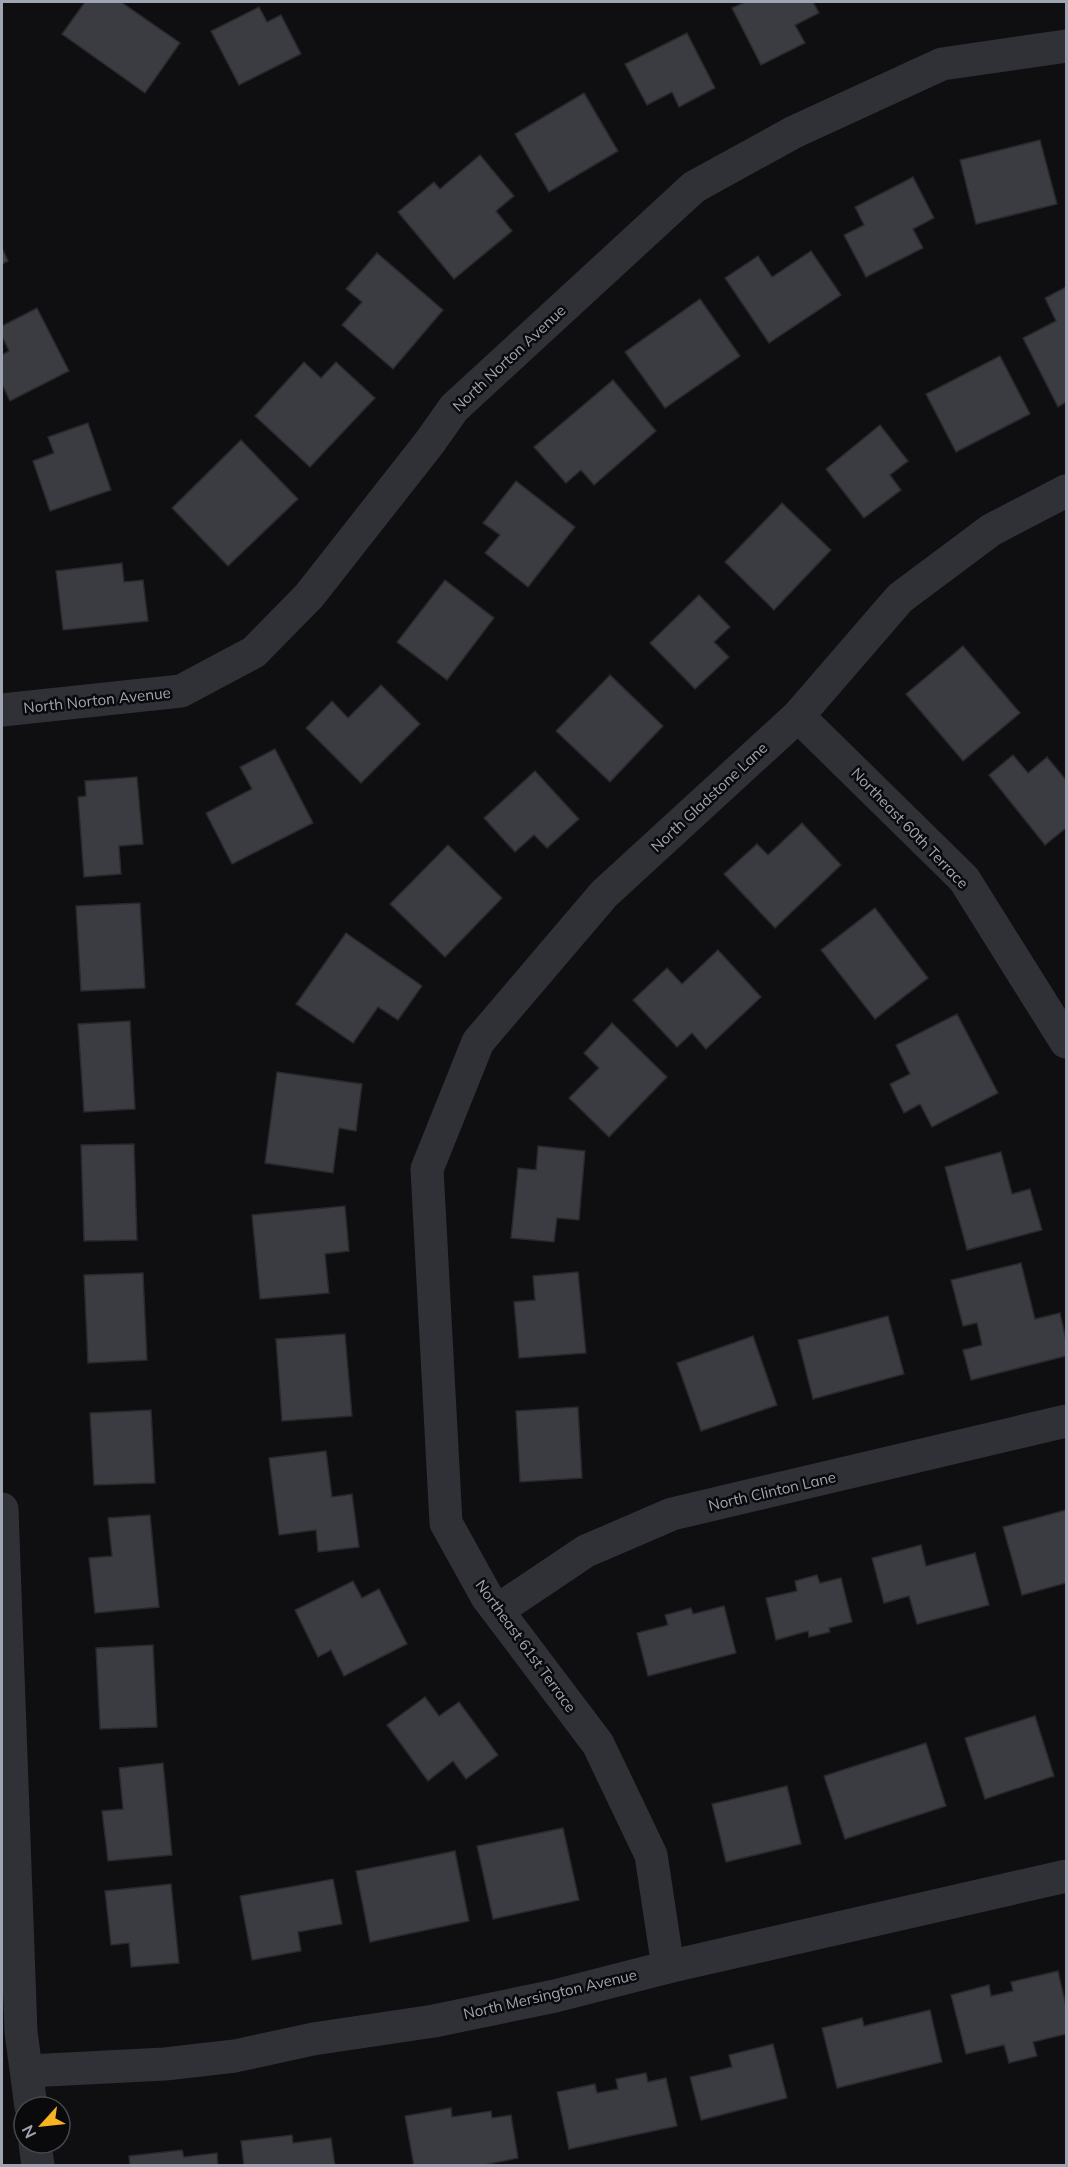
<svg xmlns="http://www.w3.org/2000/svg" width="1068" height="2167" font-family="Mulish,sans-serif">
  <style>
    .building { fill: #3b3c41; stroke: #29292d; stroke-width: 1.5 }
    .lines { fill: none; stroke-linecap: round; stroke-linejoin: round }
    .minor { stroke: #303136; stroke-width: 33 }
    .labels { text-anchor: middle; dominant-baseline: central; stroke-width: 5; stroke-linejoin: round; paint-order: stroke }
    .street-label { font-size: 15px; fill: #a0a5b2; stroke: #0a0a0c }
  </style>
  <rect width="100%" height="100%" fill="#0f0f11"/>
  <g class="building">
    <path d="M85,2H121L180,43L145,93L62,34Z"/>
    <path d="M745,2H813L819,13L795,25L805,43L761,65L732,8Z"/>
    <path d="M259,7L267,22L281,15L301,54L239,85L211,31Z"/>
    <path d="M687,33L715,88L679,107L672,92L647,105L625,64Z"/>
    <path d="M584,93L618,151L549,192L515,134Z"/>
    <path d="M1040,140L1057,204L976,224L960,160Z"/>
    <path d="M480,155L514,196L496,211L512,231L454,279L398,212L434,182L440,189Z"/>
    <path d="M913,177L934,218L913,229L923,248L866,277L844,235L864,225L855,207Z"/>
    <path d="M2,248L8,261L2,264Z"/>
    <path d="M811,251L841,295L769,343L725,278L758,256L772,277Z"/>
    <path d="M377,253L443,310L393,369L342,325L362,302L346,289Z"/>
    <path d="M1066,287V402L1058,407L1023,338L1056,321L1045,298Z"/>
    <path d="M700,299L740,356L665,408L625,352Z"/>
    <path d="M37,308L69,371L10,401L2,384V355L9,351L2,336V326Z"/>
    <path d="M1000,356L1030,414L956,452L926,394Z"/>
    <path d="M304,362L321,378L336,362L375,398L310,467L255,416Z"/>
    <path d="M613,380L656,431L594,485L581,470L566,483L534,447Z"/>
    <path d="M88,423L111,490L50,511L33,461L54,453L48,437Z"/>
    <path d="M880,425L908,461L890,475L901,490L864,518L826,469Z"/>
    <path d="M241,440L298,499L228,566L172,508Z"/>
    <path d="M516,481L575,527L528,587L485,553L500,535L483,523Z"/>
    <path d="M782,503L831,550L774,610L725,562Z"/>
    <path d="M122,563L124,582L143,580L148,621L63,630L56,571Z"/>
    <path d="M445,580L494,618L447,680L397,642Z"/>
    <path d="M699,595L730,627L714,642L729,657L695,689L650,643Z"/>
    <path d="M963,646L1020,713L963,761L906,694Z"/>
    <path d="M610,675L663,726L610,782L556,731Z"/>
    <path d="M381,685L420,724L361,783L306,728L332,701L348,718Z"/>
    <path d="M275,749L313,823L232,864L206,813L252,789L240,767Z"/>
    <path d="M1013,755L1028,773L1047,757L1066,780V828L1045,845L989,775Z"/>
    <path d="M535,771L579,819L547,848L534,835L515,852L484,818Z"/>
    <path d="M137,777L143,844L119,846L121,874L84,877L78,797L86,796L85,781Z"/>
    <path d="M802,823L841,865L775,928L724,874L757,844L768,855Z"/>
    <path d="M448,845L502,898L445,957L390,904Z"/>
    <path d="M140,903L145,988L81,991L76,906Z"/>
    <path d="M875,908L928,978L875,1019L821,950Z"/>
    <path d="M346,933L422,986L398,1020L378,1007L353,1043L296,1004Z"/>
    <path d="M718,950L761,997L706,1049L692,1033L677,1047L633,1000L667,968L682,984Z"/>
    <path d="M957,1014L998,1093L932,1127L920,1104L904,1113L890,1084L910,1074L896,1045Z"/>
    <path d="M130,1021L135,1109L84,1112L78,1024Z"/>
    <path d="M612,1023L667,1077L609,1137L569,1098L599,1068L584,1053Z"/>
    <path d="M277,1072L362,1084L356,1131L339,1128L333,1173L265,1163Z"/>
    <path d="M134,1144L137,1240L84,1241L81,1145Z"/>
    <path d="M538,1146L585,1151L579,1220L557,1218L554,1242L511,1238L518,1168L536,1170Z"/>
    <path d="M1001,1152L1012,1194L1030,1189L1042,1230L967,1250L945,1167Z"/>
    <path d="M345,1206L349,1251L325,1254L329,1293L260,1299L252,1215Z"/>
    <path d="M1021,1263L1035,1319L1060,1313L1066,1340V1356L971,1380L963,1350L982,1345L977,1323L963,1326L951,1280Z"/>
    <path d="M578,1272L586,1353L519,1358L514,1302L535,1300L533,1276Z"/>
    <path d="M143,1273L147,1360L88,1363L84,1275Z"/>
    <path d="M888,1316L904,1374L813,1399L798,1340Z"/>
    <path d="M345,1334L352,1416L282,1421L276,1339Z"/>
    <path d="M753,1336L777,1405L701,1431L677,1363Z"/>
    <path d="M578,1407L582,1478L520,1482L516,1411Z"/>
    <path d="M151,1410L155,1483L94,1485L90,1413Z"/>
    <path d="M326,1451L332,1497L352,1494L359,1547L318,1552L316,1530L279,1535L269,1458Z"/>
    <path d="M1066,1510V1583L1022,1595L1003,1527Z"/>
    <path d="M150,1515L159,1607L95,1613L89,1558L112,1556L108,1518Z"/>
    <path d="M921,1545L926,1566L975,1553L989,1605L917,1624L909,1596L884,1603L872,1558Z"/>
    <path d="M817,1575L820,1583L841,1578L852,1622L829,1628L830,1632L809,1637L808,1631L776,1640L766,1598L797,1591L795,1581Z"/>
    <path d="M353,1581L362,1598L379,1589L407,1644L344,1676L331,1650L318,1657L295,1610Z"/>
    <path d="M724,1606L736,1653L648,1676L637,1633L668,1625L665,1615L691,1608L693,1614Z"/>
    <path d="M153,1645L157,1727L100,1729L96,1648Z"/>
    <path d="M425,1697L439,1716L459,1702L498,1755L466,1779L453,1761L428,1781L387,1725Z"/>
    <path d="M1035,1716L1054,1776L985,1799L965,1738Z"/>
    <path d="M926,1743L946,1806L845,1839L824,1776Z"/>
    <path d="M163,1763L172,1855L108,1861L102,1811L123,1809L119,1768Z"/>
    <path d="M787,1786L801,1844L726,1862L712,1804Z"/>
    <path d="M563,1828L579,1900L493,1919L477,1846Z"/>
    <path d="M455,1851L469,1921L370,1942L356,1871Z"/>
    <path d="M333,1879L342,1924L298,1932L301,1951L252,1960L240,1896Z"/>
    <path d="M171,1884L179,1963L131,1967L129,1943L111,1945L105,1891Z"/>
    <path d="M1058,1971L1066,2006V2034L1033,2042L1037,2056L1009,2063L1004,2045L966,2054L951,1995L989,1985L991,1996L1013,1991L1011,1982Z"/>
    <path d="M930,2010L942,2062L837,2088L822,2028L862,2018L864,2026Z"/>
    <path d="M773,2044L787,2098L701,2120L690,2077L732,2067L729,2055Z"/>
    <path d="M646,2073L648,2082L666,2078L677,2126L569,2149L557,2092L595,2084L597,2093L618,2089L616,2079Z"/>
    <path d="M451,2108L452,2117L491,2111L492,2118L511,2115L518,2158L479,2166H414L405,2116Z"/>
    <path d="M292,2135L293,2143L331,2138L335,2166H244L241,2141Z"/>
    <path d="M182,2150L184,2157L217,2153L218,2166H130L129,2156Z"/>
  </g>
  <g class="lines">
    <g class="minor">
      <path d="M2,710L181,691L254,652L309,596L430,442L454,408L694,187L794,132L942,64L1066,46"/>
      <path d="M798,716L964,879L1066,1042"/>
      <path d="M2,1509L21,2032L31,2107"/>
      <path d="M498,1610L586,1551L672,1514L1066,1421"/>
      <path d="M668,1967L651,1855L598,1744L487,1597L446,1523L427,1169L478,1042L604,894L798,716L900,598L991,530L1066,491"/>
      <path d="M28,2071L165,2064L235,2056L313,2039L434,2021L555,1996L668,1967L1066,1876"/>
      <path d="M35,2143L38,2166"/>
    </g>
  </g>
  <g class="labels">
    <g class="street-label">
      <text transform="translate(509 358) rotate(-43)">North Norton Avenue</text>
      <text transform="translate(97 700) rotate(-6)">North Norton Avenue</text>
      <text transform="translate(709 797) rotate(-43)">North Gladstone Lane</text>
      <text transform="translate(910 828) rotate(46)">Northeast 60th Terrace</text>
      <text transform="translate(772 1491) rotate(-13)">North Clinton Lane</text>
      <text transform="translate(526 1646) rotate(54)">Northeast 61st Terrace</text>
      <text transform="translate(550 1994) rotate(-13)">North Mersington Avenue</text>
    </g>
  </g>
  <rect width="1068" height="2167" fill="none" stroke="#a0a5b2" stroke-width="6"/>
  <g transform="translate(42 2125) rotate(243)"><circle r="28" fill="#0a0a0c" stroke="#46484e" stroke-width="1.5"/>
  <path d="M0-4.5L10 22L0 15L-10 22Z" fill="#f8b420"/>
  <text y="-9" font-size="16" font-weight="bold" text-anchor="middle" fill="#a0a5b2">N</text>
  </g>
</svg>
